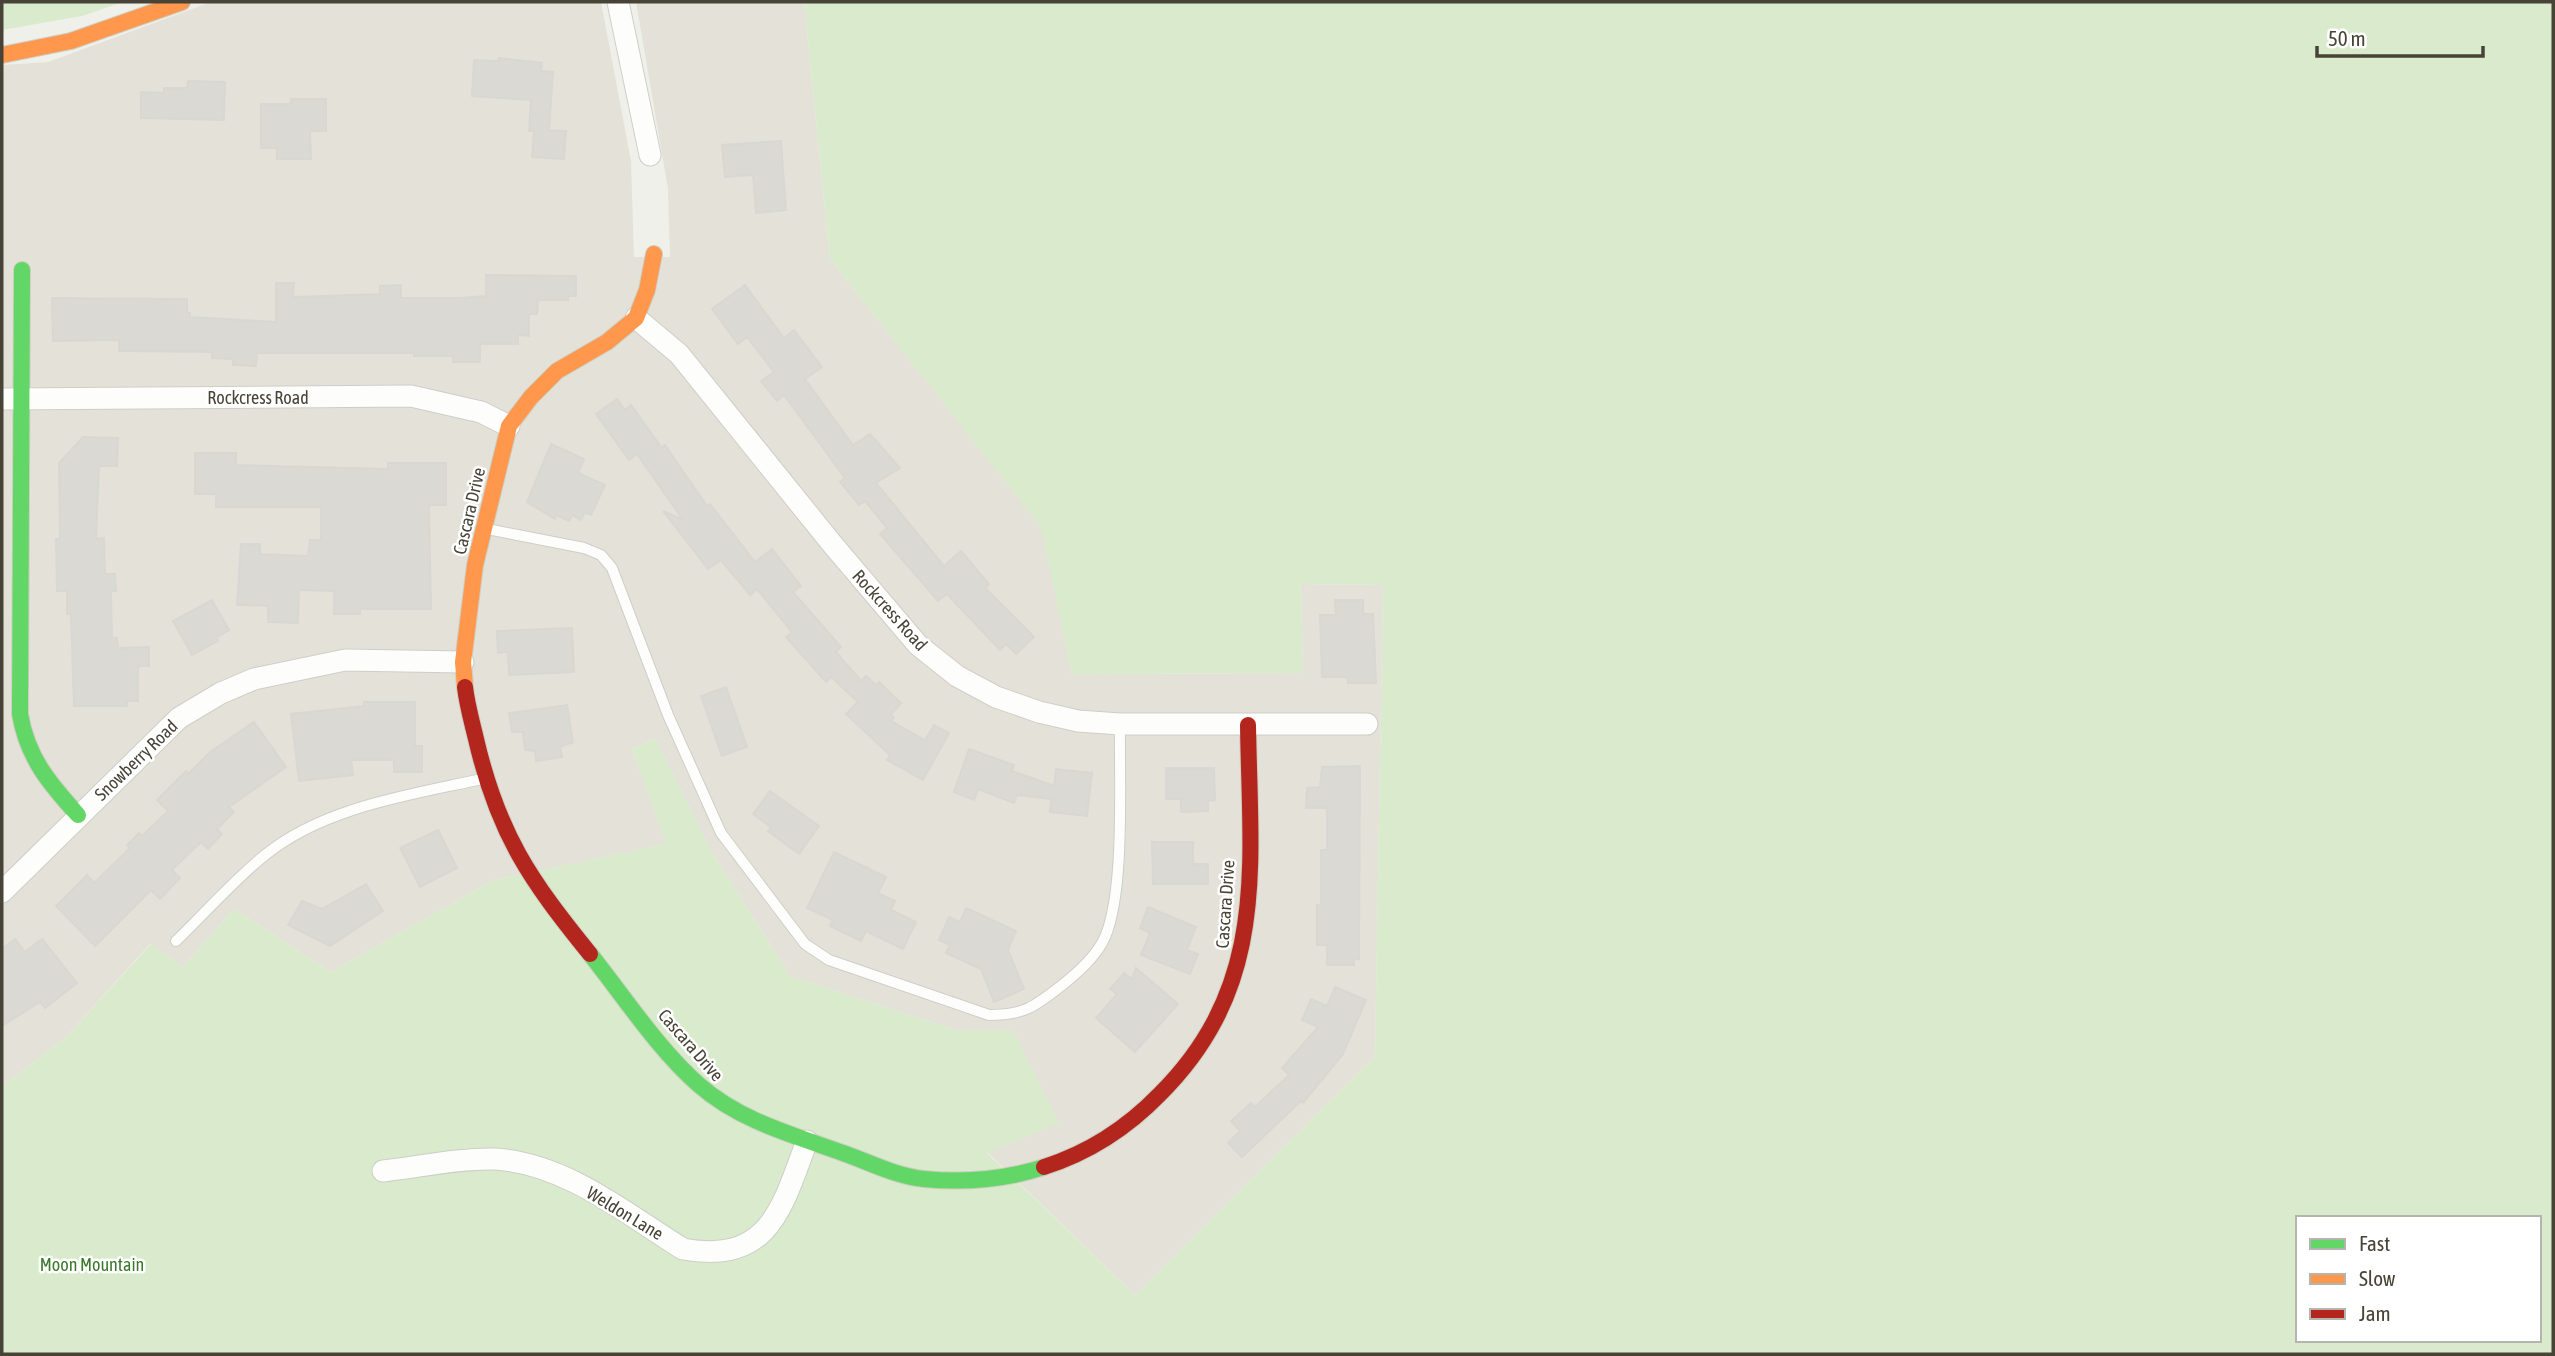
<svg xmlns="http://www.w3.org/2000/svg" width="2555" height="1356" font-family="'Asap Condensed',sans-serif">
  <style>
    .residential { fill: #e4e2d8 }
    .green { fill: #d9ebcc; fill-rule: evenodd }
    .building { fill: #dad9d3; stroke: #d8d7d1; stroke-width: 2 }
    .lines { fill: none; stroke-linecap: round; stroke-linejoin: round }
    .lane-casing { stroke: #cecec8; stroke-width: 12 }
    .street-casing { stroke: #cecec8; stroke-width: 23 }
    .fast-casing { stroke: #cfcec2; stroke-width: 18 }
    .slow-casing { stroke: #cfcec2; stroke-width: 18 }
    .jam-casing { stroke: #cfcec2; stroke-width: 18 }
    .lane { stroke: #fdfdfc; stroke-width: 10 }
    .street { stroke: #fdfdfc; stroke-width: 21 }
    .fast { stroke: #63d668; stroke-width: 16 }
    .slow { stroke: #ff974d; stroke-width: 16 }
    .jam { stroke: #b3261e; stroke-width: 16 }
    .labels { text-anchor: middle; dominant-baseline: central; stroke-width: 5; stroke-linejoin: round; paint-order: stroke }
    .street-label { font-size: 18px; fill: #474337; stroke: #fff }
    .park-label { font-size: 18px; fill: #3d772b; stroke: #fff }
  </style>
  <rect width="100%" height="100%" fill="#f0f0eb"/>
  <path class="residential" d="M211,2H601L631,161L634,257H670L668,189L636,2H804L830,259L1042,527L1072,674L1303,673L1301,584L1383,585L1375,1056L1135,1295L987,1152L1013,1031L955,1030L790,976L710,849L655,739L632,749L667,844L494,880L331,972L234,909L183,967L150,944L64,1039L2,1087V65L48,62Z"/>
  <g class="green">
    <path d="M2,2H123L82,16L2,30Z"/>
    <path d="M804,2H2553V1354H2V1087L64,1039L151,944L183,967L234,909L331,972L494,880L666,844L632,749L655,739L710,849L790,976L955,1030H1013L1059,1123L987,1153L1135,1295L1375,1056L1383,585L1301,584L1303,673L1072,674L1041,527L830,259ZM2298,1218H2539V1340H2298Z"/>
  </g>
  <g class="building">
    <path d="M499,58L542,63L541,71L553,72L549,130L566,131L564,159L532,157L534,131H529L531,100L472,96L474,60L498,61Z"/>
    <path d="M188,81L225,82L224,120L141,118V92L164,93V88H187Z"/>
    <path d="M291,99H326V131H310L311,159H277V148H261V104H291Z"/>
    <path d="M781,141L786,210L756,213L753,175L725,177L722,145Z"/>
    <path d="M486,275L576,276V296H568V300H538L537,314H529V336L518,335V344H480V362H453V356H414V353H257L256,366L233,365V359L212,358V352L119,351V340L53,341L52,298L187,299V313H190V317L276,322V283H294L293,297L380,294V286L401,285V298H459L486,296Z"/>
    <path d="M745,285L784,338L794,330L822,367L805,379L853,445L870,434L900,468L876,483L944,566L961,551L989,584L985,588L1034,637L1016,654L1006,644L1000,650L947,594L938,601L880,534L887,528L865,501L859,505L840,482L845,478L784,395L777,401L761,381L774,372L747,337L738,344L712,309Z"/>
    <path d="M617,399L625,410L631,405L662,448L665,445L707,506L710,504L755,562L772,549L801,586L793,592L841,647L836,652L861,681L866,676L876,685L879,682L901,703L891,714L894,718L891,721L925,740L934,725L949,733L923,780L887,760L890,755L846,714L858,702L831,677L826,682L786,637L792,632L757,589L750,595L721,560L708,569L663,511L683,520L637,454L629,460L596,414Z"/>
    <path d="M83,437L118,438L117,466H99L96,539L104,538L105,574H115L116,591H111L112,638H117L118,648L149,647V666H138V701H127V706H74L71,614H67V591H57L56,539H60L59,463Z"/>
    <path d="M551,444L584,459L578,473L605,485L591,515L585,512L581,520L572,515L569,521L556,515L555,519L527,502Z"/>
    <path d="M195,453H236V465L388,469V463H446V505H429L431,609H360V614H334V591L299,590L298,623L268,622V606L237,605L241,544H260V554L308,556L310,540H321V507H216V494H195Z"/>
    <path d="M212,600L229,630L216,638L218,641L192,655L173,621Z"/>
    <path d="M1335,600H1363V614H1373L1376,683H1348L1347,677H1322L1320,615H1336Z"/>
    <path d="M572,628L574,672L509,675L508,652L498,653L497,631Z"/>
    <path d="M726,687L747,747L722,756L701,696Z"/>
    <path d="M364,702H415V746H422V772H394V760H351L353,775L299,781L291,714L364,706Z"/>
    <path d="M567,705L573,742L560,747L562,757L536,761L535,751L525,750L523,732H512L509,713Z"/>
    <path d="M254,722L286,767L229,807L234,812L217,829L222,834L208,849L201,842L172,870L180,878L160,899L151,890L95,946L56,906L87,875L94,883L130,848L127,845L139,833L142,836L168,811L157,800L186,771L188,774L210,752Z"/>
    <path d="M969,749L1014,765L1012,771L1054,786L1056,769L1092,773L1087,816L1050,812L1051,799L1017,795L1014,803L978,789L974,800L954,792Z"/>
    <path d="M1360,766L1359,959H1354V965H1327V945H1317V905H1321V850H1327V808H1306L1307,788L1320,787L1322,767Z"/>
    <path d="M1166,768H1214L1215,800L1208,801V811L1181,812V799H1166Z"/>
    <path d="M770,791L819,826L799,854L768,831L771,827L753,814Z"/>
    <path d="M438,830L457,868L420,887L400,848Z"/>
    <path d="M1152,842H1193V864H1208V884H1153Z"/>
    <path d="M834,852L886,877L878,893L895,901L891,910L916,922L903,949L866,931L861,941L830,926L833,920L807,908Z"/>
    <path d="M366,884L383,911L330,946L288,925L302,901L322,909Z"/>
    <path d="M1148,907L1196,927L1187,950L1198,954L1190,974L1141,955L1150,933L1140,928Z"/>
    <path d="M966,908L1016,931L1008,950L1024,989L994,1002L981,969L946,953L950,945L939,940L949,917L960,922Z"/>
    <path d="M15,939L25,952L42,939L77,983L45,1008L40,1002L2,1026V949Z"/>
    <path d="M1136,968L1178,1004L1135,1052L1096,1018L1117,994L1110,989L1124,973L1132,979Z"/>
    <path d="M1335,987L1366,1000L1343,1054L1303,1103L1301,1101L1242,1157L1228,1143L1240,1131L1231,1121L1251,1103L1255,1107L1289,1075L1282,1068L1318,1027L1302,1020L1311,999L1327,1006Z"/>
  </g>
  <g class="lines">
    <defs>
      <g id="lane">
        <path d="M487,529L584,548L601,555L612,568L668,715L721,833L805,944L829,960L989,1015C1024,1015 1034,1007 1061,986C1075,975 1093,959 1102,943C1126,901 1119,777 1120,724"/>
        <path d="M176,941C205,913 233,881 265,855C324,807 410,795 482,779"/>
      </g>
      <g id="street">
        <path d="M618,2L650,155"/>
        <path d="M636,318L679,354L833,545L918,645L957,676L996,697L1039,712L1078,721L1120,724H1367"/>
        <path d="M2,399L411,396L481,412L509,426"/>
        <path d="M2,892L179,718L221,693L254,679L345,660L463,662"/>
        <path d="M383,1171C419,1167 459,1158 495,1159C565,1163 625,1213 683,1249C770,1265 782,1207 807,1141"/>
      </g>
      <g id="fast">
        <path d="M22,270L20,714C27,757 49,783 78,815"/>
        <path d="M590,954C625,998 658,1049 699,1085C740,1121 793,1135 843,1153C869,1162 895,1176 924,1179C965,1183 1004,1180 1044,1167"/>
      </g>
      <g id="slow">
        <path d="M2,55L71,41L182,2"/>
        <path d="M465,687L463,662L475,565L509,426L531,397L557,371L607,342L636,318L647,290L654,254"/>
      </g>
      <g id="jam">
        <path d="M465,687C467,705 472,722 476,739C498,834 530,880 590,954"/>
        <path d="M1044,1167C1088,1153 1128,1127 1160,1094C1269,985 1250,866 1248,725"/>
      </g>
    </defs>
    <use href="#lane" class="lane-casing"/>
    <use href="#street" class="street-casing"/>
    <use href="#fast" class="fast-casing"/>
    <use href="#slow" class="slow-casing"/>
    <use href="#jam" class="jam-casing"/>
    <use href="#lane" class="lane"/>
    <use href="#street" class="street"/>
    <use href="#fast" class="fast"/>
    <use href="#slow" class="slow"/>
    <use href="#jam" class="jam"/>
  </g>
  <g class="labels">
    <g class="street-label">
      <text x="258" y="397">Rockcress Road</text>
      <text transform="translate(469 511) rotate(-77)">Cascara Drive</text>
      <text transform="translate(890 610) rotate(48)">Rockcress Road</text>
      <text transform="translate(136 760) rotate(-44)">Snowberry Road</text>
      <text transform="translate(1225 904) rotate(-86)">Cascara Drive</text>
      <text transform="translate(691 1045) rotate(49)">Cascara Drive</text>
      <text transform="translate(625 1213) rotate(31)">Weldon Lane</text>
    </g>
    <g class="park-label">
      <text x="92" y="1264">Moon Mountain</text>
    </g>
  </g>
  <rect width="2555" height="1356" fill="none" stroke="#474337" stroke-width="7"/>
  <rect x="2296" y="1216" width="245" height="126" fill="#ffffff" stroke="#b5b4af" stroke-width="2"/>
  <rect x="2310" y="1239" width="35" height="10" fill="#63d668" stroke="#b5b4af" stroke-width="2"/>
  <text x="2359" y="1251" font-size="21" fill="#474337">Fast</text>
  <rect x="2310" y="1274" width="35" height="10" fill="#ff974d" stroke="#b5b4af" stroke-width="2"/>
  <text x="2359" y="1286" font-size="21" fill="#474337">Slow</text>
  <rect x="2310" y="1309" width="35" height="10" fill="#b3261e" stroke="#b5b4af" stroke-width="2"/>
  <text x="2359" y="1321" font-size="21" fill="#474337">Jam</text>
  <path d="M2317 46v10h166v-10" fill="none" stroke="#474337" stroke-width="3.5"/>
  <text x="2328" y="46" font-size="21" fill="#474337" stroke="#ffffff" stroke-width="5" paint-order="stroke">50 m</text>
</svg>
